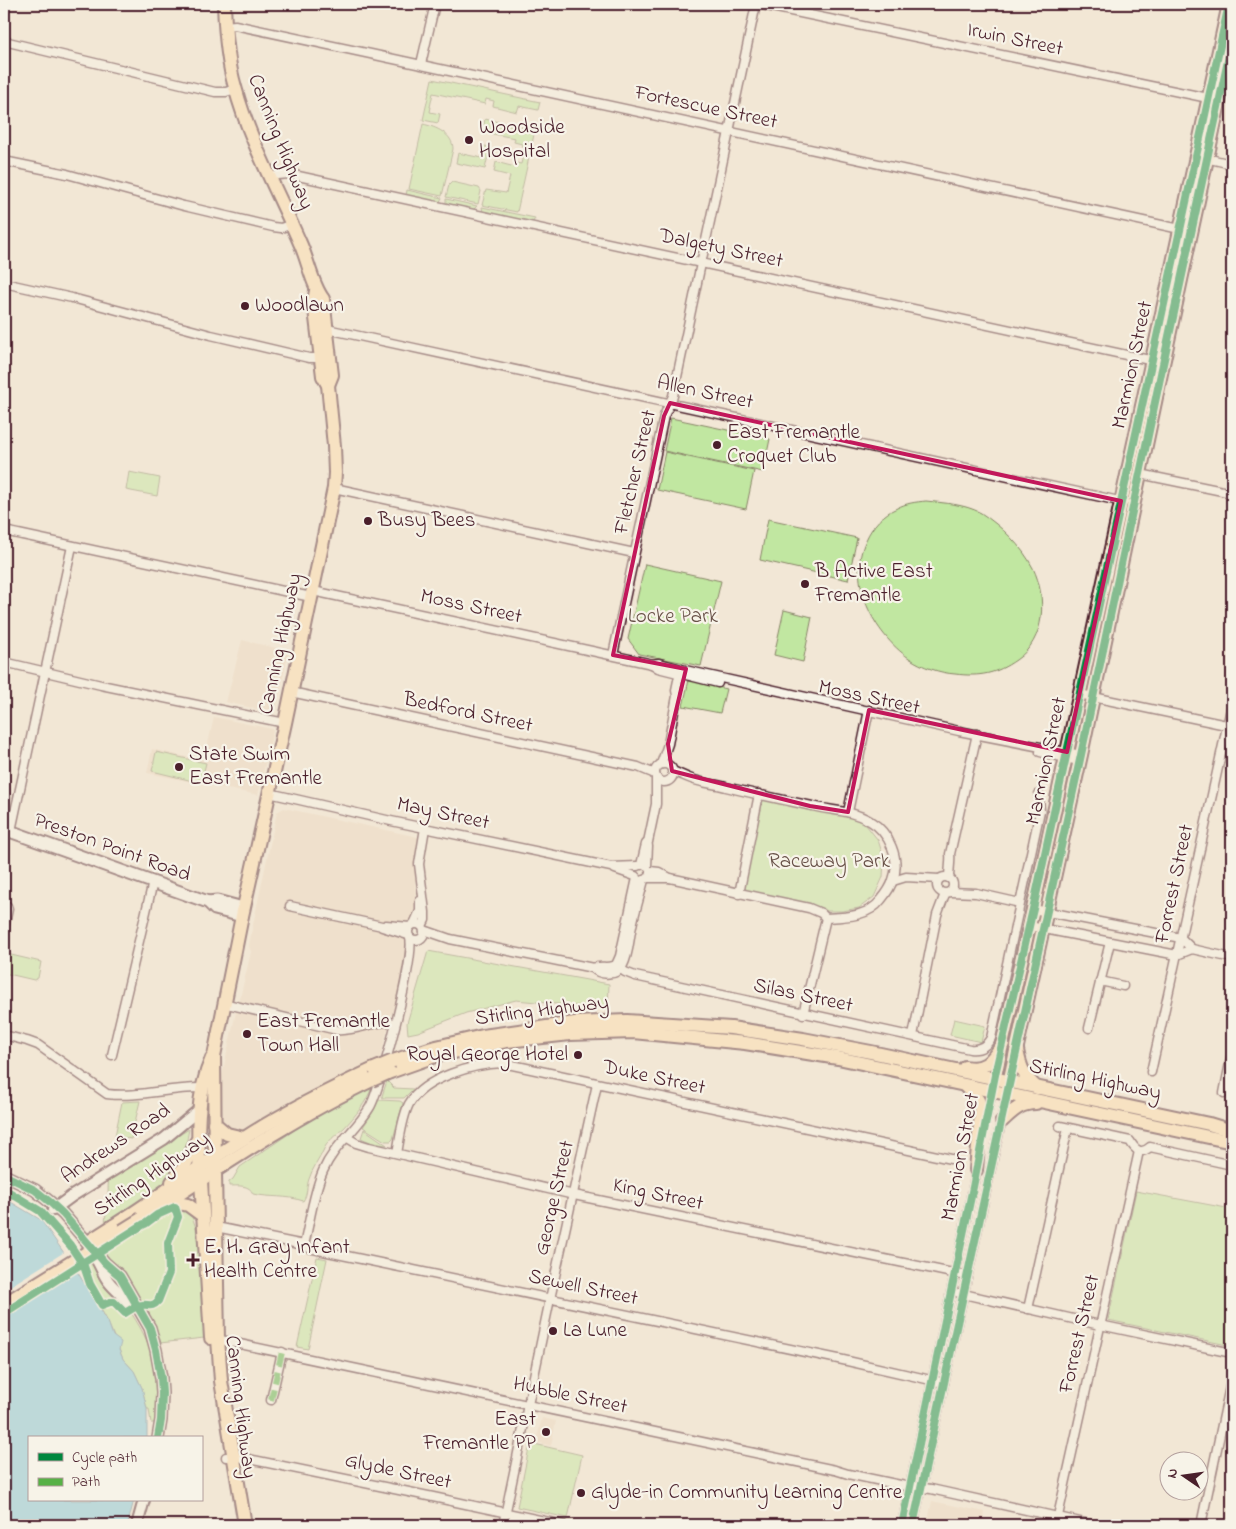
<svg xmlns="http://www.w3.org/2000/svg" width="1236" height="1529" font-family="'Indie Flower',sans-serif">
  <style>
    .built { fill: #ecd8c1 }
    .green { fill: #c1e7a1; stroke: #868366 }
    .water { fill: #7ec8de; stroke: #698496 }
    .pier { fill: #f2e7d6 }
    .lines { fill: none; stroke-linecap: round; stroke-linejoin: round }
    .minor-casing { stroke: #4a1f2b; stroke-width: 11 }
    .tertiary-casing { stroke: #4a1f2b; stroke-width: 14 }
    .secondary-casing { stroke: #4a1f2b; stroke-width: 15 }
    .primary-casing { stroke: #4a1f2b; stroke-width: 16 }
    .trunk-casing { stroke: #4a1f2b; stroke-width: 16 }
    .minor { stroke: #f7f3e8; stroke-width: 8 }
    .tertiary { stroke: #f7f3e8; stroke-width: 10 }
    .secondary { stroke: #f7f3e8; stroke-width: 11 }
    .primary { stroke: #fddcac; stroke-width: 12 }
    .trunk { stroke: #fddcac; stroke-width: 12 }
    .trunk-bridge-casing { stroke: #4a1f2b; stroke-width: 16; stroke-linecap: butt }
    .trunk-bridge { stroke: #fddcac; stroke-width: 12 }
    .quiet { stroke: #57b146; stroke-width: 6; stroke-dasharray: 12 6; stroke-linecap: butt }
    .cycleway-casing { stroke: #f7f3e8; stroke-width: 11 }
    .cycleway { stroke: #00873e; stroke-width: 8 }
    .marked { fill: none; stroke: #c2185b; stroke-width: 4; stroke-linejoin: round }
    .poi-dot { fill: #4a1f2b; stroke: #f7f3e8; stroke-width: 2 }
    .labels { text-anchor: middle; dominant-baseline: central; stroke-width: 4.5; stroke-linejoin: round; paint-order: stroke }
    .street-label { font-size: 21px; fill: #4a1f2b; stroke: #f7f3e8 }
    .poi-label { font-size: 21px; fill: #4a1f2b; stroke: #f7f3e8; text-anchor: start }
    .park-label { font-size: 21px; fill: #685148; stroke: #f7f3e8 }
  </style>
  <rect width="100%" height="100%" fill="#f2e7d6"/>
  <filter id="ink" filterUnits="userSpaceOnUse"><feTurbulence type="fractalNoise" baseFrequency=".02" numOctaves="2"/><feDisplacementMap in="SourceGraphic" scale="10" xChannelSelector="R" yChannelSelector="G"/><feConvolveMatrix kernelMatrix="1 2 1 2 8 2 1 2 1" color-interpolation-filters="sRGB"/></filter>
  <g filter="url(#ink)">
    <g class="built">
      <path d="M242,640L289,651L276,707L269,712L226,702Z"/>
      <path d="M214,717L272,729L273,731L258,795L147,773L152,749L204,761Z"/>
      <path d="M284,808L418,837L415,872L416,905L414,914L409,921L405,936L410,946L393,1012L388,1016L347,1025L239,1002L251,952L249,946L251,934L277,812Z"/>
      <path d="M236,1012L342,1035L355,1034L379,1026L388,1028L379,1061L248,1130L242,1132H235L225,1125L221,1117L220,1084Z"/>
      <path d="M542,1418L556,1421L551,1446L536,1442Z"/>
      <path d="M932,1501L985,1512L983,1525H927Z"/>
    </g>
    <g class="green">
      <path d="M432,79L540,102L538,110L519,106L517,112L493,106L494,101L486,99L485,104L433,93L430,107H431L430,112L440,114L438,123L423,120Z"/>
      <path d="M485,119L535,130L517,212L482,205L486,190L506,193L510,176L494,172L496,162L515,167L516,163L521,164L525,147L522,146V144L514,142L515,138L482,132Z"/>
      <path d="M423,124C436,127 453,134 453,149L442,196L409,189Z"/>
      <path d="M484,146L490,147L485,169L456,163L458,153L482,158Z"/>
      <path d="M452,182L479,188L481,191L478,204L446,197L449,185Z"/>
      <path d="M407,190L442,198L439,203L406,196Z"/>
      <path d="M446,199L477,206L473,210L446,205Z"/>
      <path d="M482,207L535,218L533,222L529,223L483,213Z"/>
      <path d="M671,418L770,439L763,472L664,451Z"/>
      <path d="M665,452L754,471L746,509L657,490Z"/>
      <path d="M129,472L160,478L157,496L126,490Z"/>
      <path d="M926,501C944,503 965,504 981,513C1001,526 1022,546 1033,568C1047,597 1046,640 1016,660C996,674 980,677 955,674C940,673 922,667 909,658C874,634 846,581 866,540C872,526 883,514 897,508C906,503 916,502 926,501Z"/>
      <path d="M768,519L857,538L848,580L760,560Z"/>
      <path d="M645,564L721,581L701,666L639,654L628,639Z"/>
      <path d="M784,610L812,617L803,662L774,655Z"/>
      <path d="M689,680L726,689L720,713L683,706Z"/>
      <path d="M156,752L206,763L201,783L152,771Z"/>
      <path d="M763,800L851,817L866,825L878,840L884,859L883,877L874,897L859,908L842,911H824L742,892Z"/>
      <path d="M428,951L609,984L608,1009L516,1000L466,1013L418,1032L408,1034L407,1023Z"/>
      <path d="M7,954L41,962L38,978L34,980L4,973Z"/>
      <path d="M954,1019L985,1026L981,1042L950,1035Z"/>
      <path d="M387,1081L394,1088L413,1089L404,1098H383L382,1096Z"/>
      <path d="M372,1087C366,1103 356,1115 344,1128C336,1135 327,1141 323,1151C319,1160 312,1169 309,1179C306,1187 308,1194 303,1201C287,1195 270,1198 253,1194C250,1184 237,1186 229,1186V1182L233,1179L240,1167L318,1114Z"/>
      <path d="M379,1100L400,1101L403,1103L393,1139L391,1141H385L363,1127L373,1112Z"/>
      <path d="M140,1101L131,1139L115,1136L122,1102Z"/>
      <path d="M189,1129C187,1140 185,1153 180,1163C165,1188 129,1208 106,1225C104,1218 107,1212 108,1204C109,1195 107,1188 109,1178Z"/>
      <path d="M364,1129L387,1145L378,1144L377,1145L361,1138Z"/>
      <path d="M1136,1191L1232,1209V1346L1108,1320Z"/>
      <path d="M179,1208L184,1209L191,1214L196,1228L199,1254L204,1338L160,1343L156,1331L104,1255L162,1215L172,1210Z"/>
      <path d="M317,1257L327,1259L308,1349L297,1347Z"/>
      <path d="M94,1262C111,1285 134,1313 146,1339C158,1365 159,1396 155,1423H151L149,1409H147L142,1388L134,1371L123,1359L108,1322L89,1287L84,1268Z"/>
      <path d="M530,1443L582,1455L568,1518L517,1507Z"/>
    </g>
    <path class="water" d="M4,1198L41,1220L78,1273L108,1322L113,1336L121,1342L119,1350L123,1359L134,1371L142,1388L147,1409V1438H29V1500H134L128,1523L126,1525H4Z"/>
    <path class="pier" d="M66,1251L78,1267L4,1314V1290Z"/>
    <g class="lines">
      <defs>
        <g id="minor">
          <path d="M757,4L1208,98"/>
          <path d="M225,26L235,25L366,53L1180,229"/>
          <path d="M4,41L215,92H226L235,89"/>
          <path d="M421,64L435,4"/>
          <path d="M1205,158L1232,164"/>
          <path d="M4,161L67,174L184,206L273,227L281,228L292,224"/>
          <path d="M271,177L278,175L289,174L1154,361"/>
          <path d="M4,283L72,298L211,335L309,358H322"/>
          <path d="M327,329L1124,502"/>
          <path d="M1140,474L1232,493"/>
          <path d="M334,488L634,553"/>
          <path d="M4,531L311,597"/>
          <path d="M313,591L652,664L659,663L685,670L959,731L1081,755"/>
          <path d="M613,655L664,416L673,396L756,4"/>
          <path d="M4,662L101,685L285,723"/>
          <path d="M652,664L658,668L718,683"/>
          <path d="M291,692L638,767L655,774"/>
          <path d="M1079,694L1231,726"/>
          <path d="M1040,752L1079,761"/>
          <path d="M661,764L668,744L677,696L676,690L680,671"/>
          <circle cx="664" cy="773" r="9"/>
          <path d="M672,771C678,773 684,776 689,778C701,783 715,784 726,787C755,794 783,800 812,806C832,811 852,810 870,821C889,832 901,859 893,880C891,887 886,894 881,900C868,917 845,917 826,918"/>
          <path d="M269,793L391,821L611,867L637,866"/>
          <path d="M848,812L869,710"/>
          <path d="M11,831L72,546"/>
          <path d="M641,865L646,844L648,842L656,804V777"/>
          <path d="M647,866L648,846"/>
          <path d="M615,869L635,876"/>
          <path d="M650,871L659,872L670,878L809,908L821,913L826,918"/>
          <circle cx="945" cy="885" r="8"/>
          <path d="M648,878H670"/>
          <path d="M949,878C949,871 951,860 950,854L977,734"/>
          <path d="M893,881L906,877L939,879"/>
          <path d="M950,892L976,893L1020,903"/>
          <path d="M739,894L759,794"/>
          <path d="M4,903L7,906L8,909L4,929"/>
          <path d="M290,906L382,926V927L408,935"/>
          <path d="M1033,909L1181,938L1192,949"/>
          <circle cx="416" cy="932" r="8"/>
          <path d="M414,924L420,911V901"/>
          <path d="M386,925L410,927"/>
          <path d="M422,926L425,920V912L419,864L425,828"/>
          <path d="M1029,926L1177,955L1192,949L1232,958"/>
          <path d="M424,930L450,939L593,968C600,965 609,969 616,965"/>
          <path d="M616,965L625,972L635,976L970,1049C979,1050 986,1047 991,1038L1040,811L1039,794"/>
          <path d="M616,965L620,956L637,878"/>
          <path d="M593,968C600,976 618,976 623,965C629,954 629,939 632,926C635,911 640,896 644,880"/>
          <path d="M1100,981L1123,986"/>
          <path d="M223,1003L337,1030C357,1032 375,1019 395,1023"/>
          <path d="M803,1014L826,918"/>
          <path d="M1089,1028L1110,942"/>
          <path d="M4,1035L27,1041L38,1045L107,1094C137,1098 171,1087 203,1088"/>
          <path d="M913,1036L937,915L945,894"/>
          <path d="M112,1055L153,882"/>
          <path d="M1151,1072L1232,704"/>
          <path d="M1224,1093L1232,1053"/>
          <path d="M985,1124L992,1091"/>
          <path d="M1060,1126L1130,1141C1135,1150 1141,1155 1150,1147L1232,1165"/>
          <path d="M346,1137L356,1143L369,1147L574,1195L967,1276"/>
          <path d="M397,1153C400,1138 402,1118 409,1104C425,1077 474,1064 503,1063L951,1159"/>
          <path d="M216,1227L304,1245L309,1248L323,1251L843,1360L944,1383"/>
          <path d="M304,1245C310,1221 313,1194 323,1171C334,1145 356,1131 370,1107C381,1087 415,958 410,938"/>
          <path d="M959,1293L1100,1325L1232,1353"/>
          <path d="M1028,1309L1068,1128"/>
          <path d="M216,1339L835,1470L848,1474L905,1486H910L931,1489L1094,1525"/>
          <path d="M271,1400L282,1352"/>
          <path d="M226,1457H239L433,1497L563,1525"/>
          <path d="M503,1525L550,1299L597,1084"/>
          <path d="M902,1525L977,1168"/>
          <path d="M913,1525L1007,1095"/>
          <path d="M1056,1525L1139,1151"/>
          <path d="M1201,1525L1232,1377"/>
        </g>
        <g id="tertiary">
          <path d="M4,1175L35,1190L50,1202L63,1214L105,1263L120,1276L150,1328L156,1350L161,1378L162,1393L161,1420L158,1438"/>
          <path d="M53,1210L72,1196L164,1139L200,1109"/>
          <path d="M96,1259C101,1266 103,1275 109,1282C115,1290 123,1295 129,1303"/>
          <path d="M137,1525L144,1500"/>
        </g>
        <g id="secondary">
          <path d="M4,829L208,902L215,909L242,916"/>
          <path d="M208,902L217,901L243,908"/>
        </g>
        <g id="primary">
          <path d="M992,1089L1033,909L1229,4"/>
          <path d="M1007,1092L1081,755L1163,364L1232,42"/>
          <path d="M215,1172L218,1339L221,1381L245,1525"/>
          <path d="M201,1181L211,1338"/>
        </g>
        <g id="trunk">
          <path d="M224,4C225,32 227,60 235,87C249,140 278,192 300,243C308,260 312,285 323,299L332,375L328,385"/>
          <path d="M1017,1050C1020,1067 1024,1077 1037,1088"/>
          <path d="M393,1061L432,1048L483,1036L575,1023L627,1021L731,1028L803,1039L871,1052L1209,1124L1232,1131"/>
          <path d="M965,1067C987,1071 992,1059 1003,1044"/>
          <path d="M390,1072L435,1056L507,1041L570,1034L633,1032L745,1043L838,1058L1232,1142"/>
          <path d="M965,1086L978,1100L981,1112L976,1170"/>
          <path d="M1002,1121C1013,1111 1020,1103 1036,1103"/>
          <path d="M214,1123L227,1134L244,1138"/>
          <path d="M215,1172L214,1056L242,916L285,723L334,488L335,473L334,446L328,385L323,376L314,301L316,291"/>
          <path d="M200,1173C197,1135 196,1094 212,1058"/>
          <path d="M172,1182C183,1170 190,1157 196,1142"/>
          <path d="M169,1201L188,1205L203,1216"/>
          <path d="M141,1219C215,1171 292,1118 372,1080"/>
          <path d="M113,1226C157,1199 198,1166 243,1139C284,1112 329,1090 374,1069"/>
        </g>
      </defs>
      <use href="#minor" class="minor-casing"/>
      <use href="#tertiary" class="tertiary-casing"/>
      <use href="#secondary" class="secondary-casing"/>
      <use href="#primary" class="primary-casing"/>
      <use href="#trunk" class="trunk-casing"/>
      <use href="#minor" class="minor"/>
      <use href="#tertiary" class="tertiary"/>
      <use href="#secondary" class="secondary"/>
      <use href="#primary" class="primary"/>
      <use href="#trunk" class="trunk"/>
      <defs>
        <g id="trunk-bridge">
          <path d="M374,1069L393,1061"/>
          <path d="M372,1080L390,1072"/>
          <path d="M88,1242L113,1226"/>
          <path d="M4,1304L141,1219"/>
        </g>
      </defs>
      <use href="#trunk-bridge" class="trunk-bridge-casing"/>
      <use href="#trunk-bridge" class="trunk-bridge"/>
      <path class="quiet" d="M271,1400L282,1352"/>
      <defs>
        <g id="cycleway">
          <path d="M4,1175L35,1190L50,1202L63,1214L105,1263L120,1276L150,1328L156,1350L161,1378L162,1393L161,1420L158,1438"/>
          <path d="M4,1189L40,1211L70,1245L84,1266L90,1284L102,1305L110,1302H114L125,1313C130,1310 137,1305 142,1305C149,1304 152,1308 158,1301L169,1273L168,1243L178,1217L175,1207L157,1215L145,1224H144L4,1313"/>
          <path d="M902,1525L973,1187L996,1070L1033,909L1229,4"/>
          <path d="M913,1525L1081,755L1163,364L1232,42"/>
        </g>
      </defs>
      <use href="#cycleway" class="cycleway-casing"/>
      <use href="#cycleway" class="cycleway"/>
    </g>
  </g>
  <path d="M0 0H1236V1529H0ZM670,403L1121,501L1067,752L869,710L848,812L810,806L672,771L668,744L686,669L613,655L664,416Z" fill="#f2e7d6" fill-opacity=".55" fill-rule="evenodd"/>
  <path class="marked" d="M670,403L1121,501L1067,752L869,710L848,812L810,806L672,771L668,744L686,669L613,655L664,416Z"/>
  <g class="poi-dot">
    <circle cx="469" cy="140" r="5"/>
    <circle cx="245" cy="306" r="5"/>
    <circle cx="717" cy="445" r="5"/>
    <circle cx="368" cy="521" r="5"/>
    <circle cx="805" cy="584" r="5"/>
    <circle cx="179" cy="767" r="5"/>
    <circle cx="247" cy="1034" r="5"/>
    <circle cx="578" cy="1055" r="5"/>
    <path d="M190.5 1252.5h5v5h5v5h-5v5h-5v-5h-5v-5h5z"/>
    <circle cx="553" cy="1331" r="5"/>
    <circle cx="546" cy="1432" r="5"/>
    <circle cx="581" cy="1493" r="5"/>
  </g>
  <g class="labels">
    <g class="street-label">
      <text transform="translate(1015 40) rotate(12)">Irwin Street</text>
      <text transform="translate(706 108) rotate(12)">Fortescue Street</text>
      <text transform="translate(280 142) rotate(68)">Canning Highway</text>
      <text transform="translate(721 249) rotate(12)">Dalgety Street</text>
      <text transform="translate(1133 365) rotate(-78)">Marmion Street</text>
      <text transform="translate(705 393) rotate(12)">Allen Street</text>
      <text transform="translate(636 472) rotate(-77)">Fletcher Street</text>
      <text transform="translate(471 607) rotate(12)">Moss Street</text>
      <text transform="translate(281 644) rotate(-78)">Canning Highway</text>
      <text transform="translate(869 698) rotate(12)">Moss Street</text>
      <text transform="translate(468 713) rotate(12)">Bedford Street</text>
      <text transform="translate(1047 761) rotate(-78)">Marmion Street</text>
      <text transform="translate(443 814) rotate(12)">May Street</text>
      <text transform="translate(112 848) rotate(20)">Preston Point Road</text>
      <text transform="translate(1175 884) rotate(-78)">Forrest Street</text>
      <text transform="translate(803 996) rotate(12)">Silas Street</text>
      <text transform="translate(542 1011) rotate(-7)">Stirling Highway</text>
      <text transform="translate(654 1078) rotate(12)">Duke Street</text>
      <text transform="translate(1095 1080) rotate(12)">Stirling Highway</text>
      <text transform="translate(116 1144) rotate(-34)">Andrews Road</text>
      <text transform="translate(961 1157) rotate(-79)">Marmion Street</text>
      <text transform="translate(152 1175) rotate(-34)">Stirling Highway</text>
      <text transform="translate(658 1195) rotate(12)">King Street</text>
      <text transform="translate(555 1198) rotate(-77)">George Street</text>
      <text transform="translate(583 1288) rotate(12)">Sewell Street</text>
      <text transform="translate(1080 1334) rotate(-77)">Forrest Street</text>
      <text transform="translate(570 1396) rotate(12)">Hubble Street</text>
      <text transform="translate(240 1407) rotate(83)">Canning Highway</text>
      <text transform="translate(398 1472) rotate(12)">Glyde Street</text>
    </g>
    <g class="poi-label">
      <text x="479" y="128">Woodside<tspan x="479" dy="24">Hospital</tspan></text>
      <text x="255" y="306">Woodlawn</text>
      <text x="727" y="433">East Fremantle<tspan x="727" dy="24">Croquet Club</tspan></text>
      <text x="378" y="521">Busy Bees</text>
      <text x="815" y="572">B Active East<tspan x="815" dy="24">Fremantle</tspan></text>
      <text x="189" y="755">State Swim<tspan x="189" dy="24">East Fremantle</tspan></text>
      <text x="257" y="1022">East Fremantle<tspan x="257" dy="24">Town Hall</tspan></text>
      <text x="568" y="1055" text-anchor="end">Royal George Hotel</text>
      <text x="204" y="1248">E. H. Gray Infant<tspan x="204" dy="24">Health Centre</tspan></text>
      <text x="563" y="1331">La Lune</text>
      <text x="536" y="1420" text-anchor="end">East<tspan x="536" dy="24">Fremantle PP</tspan></text>
      <text x="591" y="1493">Glyde-in Community Learning Centre</text>
    </g>
    <g class="park-label">
      <text x="673" y="617">Locke Park</text>
      <text x="829" y="862">Raceway Park</text>
    </g>
  </g>
  <rect width="1236" height="1529" fill="none" stroke="#f7f3e8" stroke-width="20"/>
  <rect x="10" y="10" width="1216" height="1509" fill="none" stroke="#4a1f2b" stroke-width="2" filter="url(#ink)"/>
  <rect x="28" y="1436" width="175" height="65" fill="#f7f3e8" stroke="#b29e9c"/>
  <rect x="38" y="1453" width="25" height="8" fill="#00873e" stroke="#b29e9c"/>
  <text x="72" y="1462" font-size="15" fill="#4a1f2b">Cycle path</text>
  <rect x="38" y="1478" width="25" height="8" fill="#57b146" stroke="#b29e9c"/>
  <text x="72" y="1486" font-size="15" fill="#4a1f2b">Path</text>
  <g transform="translate(1184 1476) rotate(283)"><circle r="24" fill="#f7f3e8" stroke="#b29e9c"/>
  <path d="M0-4L9 19L0 12L-9 19Z" fill="#4a1f2b"/>
  <text y="-8" font-size="14" font-weight="bold" text-anchor="middle" fill="#4a1f2b">N</text>
  </g>
</svg>
